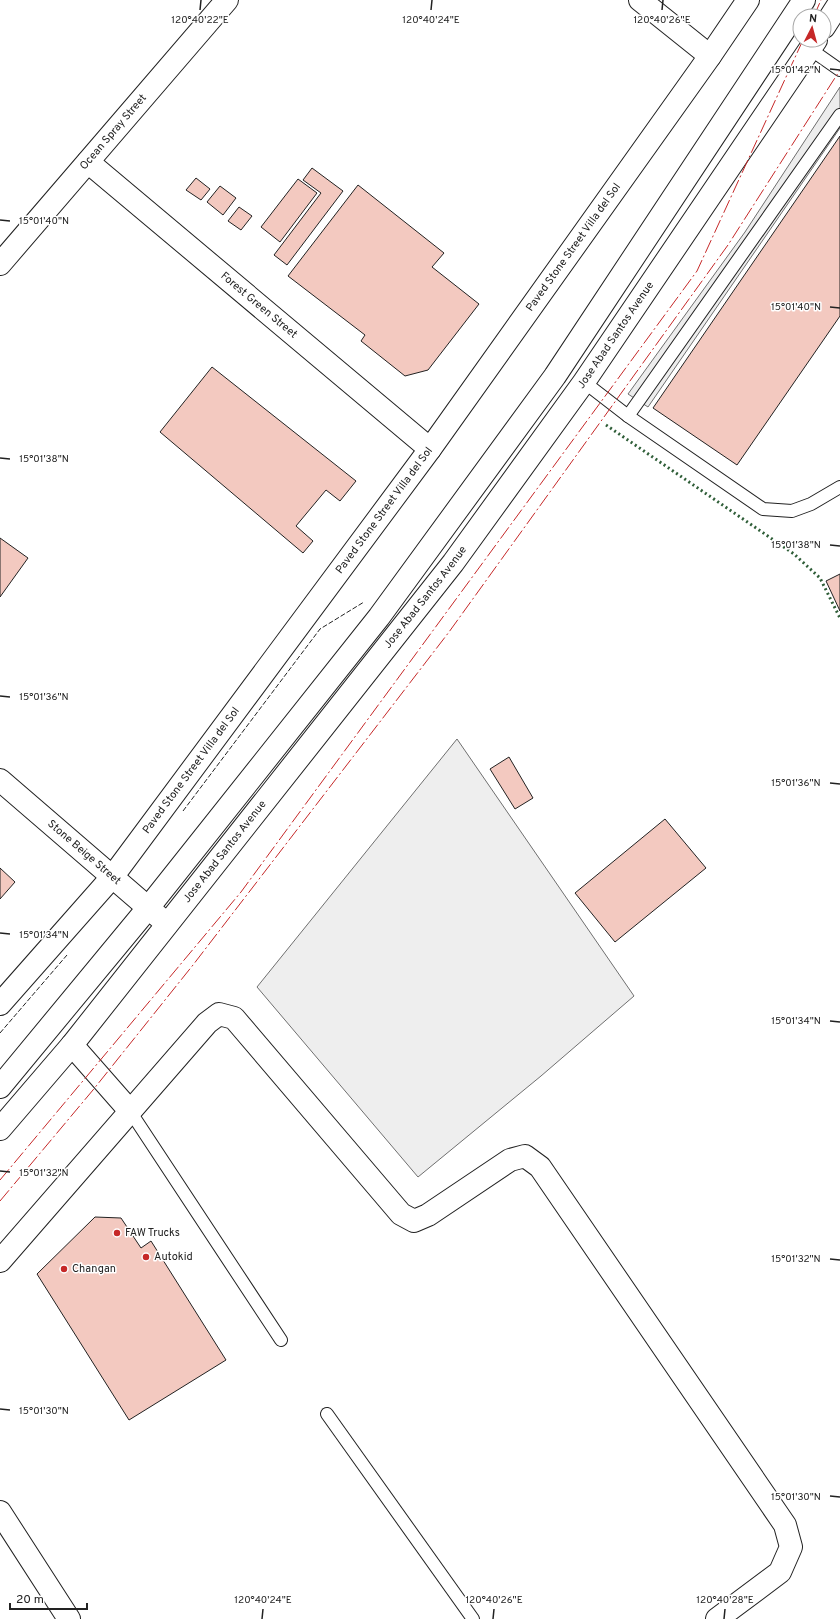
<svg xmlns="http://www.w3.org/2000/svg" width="840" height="1619" font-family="Overpass,sans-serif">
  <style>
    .green { fill: #eee; stroke: #6f6f6f }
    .parking { fill: #ededed; stroke: #6f6f6f }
    .building { fill: #f3c9c0; stroke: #222 }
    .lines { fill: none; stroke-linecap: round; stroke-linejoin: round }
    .lane-casing { stroke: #222; stroke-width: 14 }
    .street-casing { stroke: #222; stroke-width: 24 }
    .highway-casing { stroke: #222; stroke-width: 24 }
    .lane { stroke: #fff; stroke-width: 12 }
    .street { stroke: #fff; stroke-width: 22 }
    .highway { stroke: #fff; stroke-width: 22 }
    .hedge { stroke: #2f5e38; stroke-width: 3; stroke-dasharray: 2 3; stroke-linecap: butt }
    .fence { stroke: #222; stroke-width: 1; stroke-dasharray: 5 2; stroke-linecap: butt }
    .power { stroke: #c62828; stroke-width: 1; stroke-dasharray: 14 3 2 3; stroke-linecap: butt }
    .ticks { fill: none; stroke: #222; stroke-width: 1.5 }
    .poi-dot { fill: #c62828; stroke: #fff; stroke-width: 1.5 }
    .labels { text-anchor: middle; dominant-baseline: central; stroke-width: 3; stroke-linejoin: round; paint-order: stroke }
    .street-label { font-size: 11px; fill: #222; stroke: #fff }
    .poi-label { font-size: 11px; fill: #222; stroke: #fff; text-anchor: start }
    .ticks-label { font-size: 10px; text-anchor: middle; fill: #222; stroke: #fff; stroke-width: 3; stroke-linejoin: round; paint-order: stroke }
  </style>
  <rect width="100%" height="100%" fill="#fff"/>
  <path class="green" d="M457,739L634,996L541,1076L418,1177L257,987Z"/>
  <path class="parking" d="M840,87V128L648,407L628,394L745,232Z"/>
  <g class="building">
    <path d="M840,136V316L737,465L653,408Z"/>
    <path d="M312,168L343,191L287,265L274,255L321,193L303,180Z"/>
    <path d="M196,178L210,189L201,200L186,190Z"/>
    <path d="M298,179L317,193L280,242L261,227Z"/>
    <path d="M358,185L444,253L432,267L479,304L428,370L405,376L361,341L365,335L288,276Z"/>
    <path d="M220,186L236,198L223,215L207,202Z"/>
    <path d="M239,207L252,216L241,230L228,221Z"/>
    <path d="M212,367L356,481L340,501L326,490L296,526L313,541L303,553L160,432Z"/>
    <path d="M0,538L28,558L0,597Z"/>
    <path d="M840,574V611L826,581Z"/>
    <path d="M509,757L533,798L515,809L490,769Z"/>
    <path d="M665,819L706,868L615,942L575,893Z"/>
    <path d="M0,868L15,882L0,899Z"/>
    <path d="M95,1217L121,1218L141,1248L151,1241L226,1360L129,1420L37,1274Z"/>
  </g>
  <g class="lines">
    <defs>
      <g id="lane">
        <path d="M810,49L840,70"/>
        <path d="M584,382L628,416L763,509L792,511L811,504L840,487"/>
        <path d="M628,416L840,115"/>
        <path d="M130,1111L281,1340"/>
        <path d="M327,1414L473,1619"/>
      </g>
      <g id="street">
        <path d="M640,0L710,56"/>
        <path id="s1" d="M88,162L430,449"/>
        <path id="s2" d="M0,264L227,0"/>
        <path id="s3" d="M0,780L167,924"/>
        <path id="s4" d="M0,1004L113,876L430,449L710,56L748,0"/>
        <path d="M72,1045L130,1111"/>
        <path d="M0,1261L207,1023L219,1014L234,1018L401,1214L414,1221L428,1215L510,1160L525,1156L540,1167L785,1525L791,1547L780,1572L717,1619"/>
        <path d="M0,1512L69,1619"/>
      </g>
      <g id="highway">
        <path d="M824,27L840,2"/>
        <path d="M0,1087L148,908L379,617L555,376L804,0"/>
        <path id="s5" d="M0,1129L72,1045L453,563L584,382L816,40"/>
      </g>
    </defs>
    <use href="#lane" class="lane-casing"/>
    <use href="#street" class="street-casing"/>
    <use href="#highway" class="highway-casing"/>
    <use href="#lane" class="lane"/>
    <use href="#street" class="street"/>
    <use href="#highway" class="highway"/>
    <path class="hedge" d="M606,425L794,554L820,578L840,618"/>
    <g class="fence">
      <path d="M183,811L320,629L364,602"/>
      <path d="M0,1033L67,955"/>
    </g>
    <g class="power">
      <path d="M814,16L821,0"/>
      <path d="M0,1180L241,892L697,271L803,40"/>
      <path d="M0,1201L93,1090L193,965L449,632L728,245L840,70"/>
    </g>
  </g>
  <path class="ticks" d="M200,10L201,0M431,10L432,0M662,10L663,0M830,69L840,70M0,220L10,221M830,307L840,308M0,458L10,459M830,545L840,546M0,696L10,697M830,783L840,784M0,933L10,934M830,1021L840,1022M0,1171L10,1172M830,1259L840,1260M0,1409L10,1410M830,1496L840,1497M262,1619L263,1609M493,1619L494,1609M724,1619L725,1609"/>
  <g class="poi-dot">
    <circle cx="117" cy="1233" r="4"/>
    <circle cx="146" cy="1257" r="4"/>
    <circle cx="64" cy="1269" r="4"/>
  </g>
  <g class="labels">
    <g class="street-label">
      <text stroke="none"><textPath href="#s2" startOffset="174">Ocean Spray Street</textPath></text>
      <text stroke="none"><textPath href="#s4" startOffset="950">Paved Stone Street Villa del Sol</textPath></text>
      <text stroke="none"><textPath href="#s1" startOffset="223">Forest Green Street</textPath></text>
      <text stroke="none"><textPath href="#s5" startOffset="1005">Jose Abad Santos Avenue</textPath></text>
      <text stroke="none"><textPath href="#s4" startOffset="626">Paved Stone Street Villa del Sol</textPath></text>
      <text stroke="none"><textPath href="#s5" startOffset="681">Jose Abad Santos Avenue</textPath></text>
      <text stroke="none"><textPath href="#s4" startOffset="302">Paved Stone Street Villa del Sol</textPath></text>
      <text stroke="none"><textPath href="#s3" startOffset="111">Stone Beige Street</textPath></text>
      <text stroke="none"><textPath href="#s5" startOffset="357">Jose Abad Santos Avenue</textPath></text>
    </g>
    <g class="poi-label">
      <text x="125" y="1233">FAW Trucks</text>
      <text x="154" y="1257">Autokid</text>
      <text x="72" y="1269">Changan</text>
    </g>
  </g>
  <g class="ticks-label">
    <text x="200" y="23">120°40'22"E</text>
    <text x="431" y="23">120°40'24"E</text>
    <text x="662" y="23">120°40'26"E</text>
    <text x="796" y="73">15°01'42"N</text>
    <text x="44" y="224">15°01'40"N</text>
    <text x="796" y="310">15°01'40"N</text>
    <text x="44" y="462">15°01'38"N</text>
    <text x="796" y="548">15°01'38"N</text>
    <text x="44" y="700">15°01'36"N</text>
    <text x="796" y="786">15°01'36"N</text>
    <text x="44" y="938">15°01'34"N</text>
    <text x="796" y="1024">15°01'34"N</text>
    <text x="44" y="1176">15°01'32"N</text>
    <text x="796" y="1262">15°01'32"N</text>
    <text x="44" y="1414">15°01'30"N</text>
    <text x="796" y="1500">15°01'30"N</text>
    <text x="263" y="1603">120°40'24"E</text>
    <text x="494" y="1603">120°40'26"E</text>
    <text x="725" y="1603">120°40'28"E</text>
  </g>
  <g transform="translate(812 28) rotate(6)"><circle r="19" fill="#ffffff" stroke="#a7a7a7"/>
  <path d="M0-3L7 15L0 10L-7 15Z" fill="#c62828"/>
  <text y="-6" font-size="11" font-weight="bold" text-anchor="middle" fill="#222222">N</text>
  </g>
  <path d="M10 1603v6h77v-6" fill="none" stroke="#222222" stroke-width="2"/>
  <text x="16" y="1603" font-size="12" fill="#222222" stroke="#ffffff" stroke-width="3" paint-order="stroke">20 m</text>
</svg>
